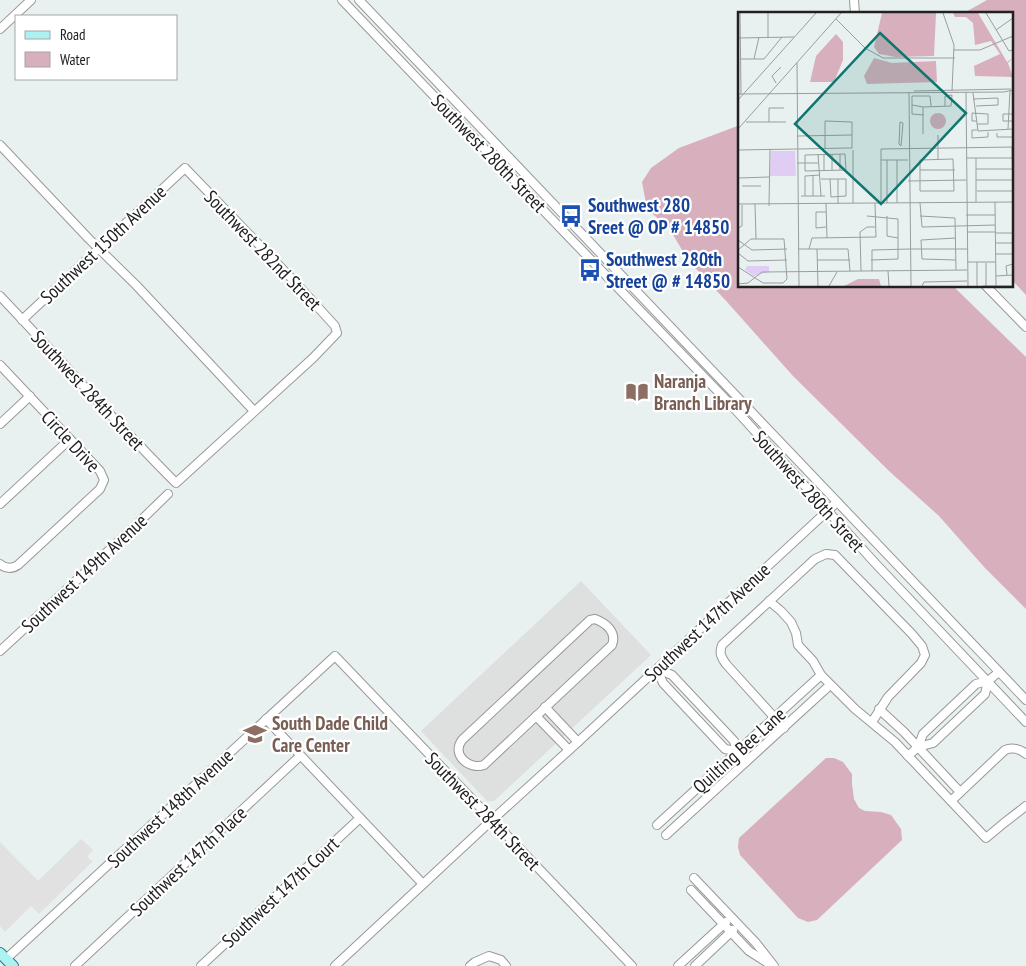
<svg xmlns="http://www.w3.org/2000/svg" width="1026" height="966" font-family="'PT Sans Narrow',sans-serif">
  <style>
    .residential { fill: #dedfdf }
    .parking { fill: #e1e1e1 }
    .water { fill: #d8afbd }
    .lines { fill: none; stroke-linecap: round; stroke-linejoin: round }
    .minor-casing { stroke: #989898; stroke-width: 10 }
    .major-casing { stroke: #137e8b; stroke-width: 12 }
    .minor { stroke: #fff; stroke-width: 8 }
    .major { stroke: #adf1f1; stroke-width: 10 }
    .labels { text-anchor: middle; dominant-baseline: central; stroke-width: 4.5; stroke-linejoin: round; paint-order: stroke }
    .street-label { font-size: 19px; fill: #212121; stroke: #fff }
    .transit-label { font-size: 19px; font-weight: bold; fill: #164399; stroke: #fff; text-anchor: start }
    .education-label { font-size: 19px; font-weight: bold; fill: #785e54; stroke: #fff; text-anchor: start }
    .inset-road { fill: none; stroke: #999d9d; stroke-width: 1 }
    .view { fill: #0f766e; fill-opacity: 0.15; stroke: #0f766e; stroke-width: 2.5 }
    .inset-edge { fill: none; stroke: #212121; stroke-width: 2.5 }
  </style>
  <rect width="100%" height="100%" fill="#e9f0f0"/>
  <path class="residential" d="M581,581L651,655L494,801H487L421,731Z"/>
  <path class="parking" d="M81,839L93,850L87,856L92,862L39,914L31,906L5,932L0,926V842L38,881Z"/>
  <g class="water">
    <path d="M987,0H1026V295L1012,280V14H962Z"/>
    <path d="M740,125V286H953L1026,357V609L985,568L939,516L889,471L793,376L728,303L688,260L669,228L647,209L642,182L651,168L679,148Z"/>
    <path d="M826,758H834L843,762L852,774V784L854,799L859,808L865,811L881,812L891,815L901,829L902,840L817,920L808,922L798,918L740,855L738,847L739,838Z"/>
  </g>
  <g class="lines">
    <defs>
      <g id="minor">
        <path d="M342,0L567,235L733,407L876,564L1026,722"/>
        <path d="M359,0L1026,700"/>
        <path d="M854,0L855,14"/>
        <path d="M0,29L31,0"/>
        <path d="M0,145L89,239L136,285L254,411"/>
        <path d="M986,286L1026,327"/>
        <path d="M0,296C59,358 116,423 176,483L313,358L337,333L335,326L295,282L185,168L22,320"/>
        <path d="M0,365L100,471L104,480L100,489L18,565C12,569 6,569 0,564"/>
        <path d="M0,424L30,396"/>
        <path d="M0,504L70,439"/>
        <path d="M769,601L781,611L791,622L796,633L798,645L813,661L821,675L855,709L895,742L986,838L1004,823L1026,806"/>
        <path d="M595,619C606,623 617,632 612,645L484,765C469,770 451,755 462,740L590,620Z"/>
        <path d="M0,651L132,529L168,494"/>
        <path d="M657,669L672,675L734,741L737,751L746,762"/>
        <path d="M657,669L663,683L725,749L737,751"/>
        <path d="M545,707L578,742"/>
        <path d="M879,709L904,732L960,792"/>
        <path d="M536,716L569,750"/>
        <path d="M266,719L423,884"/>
        <path d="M784,728L726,664C721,657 719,653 722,645L815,559L826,554L835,555L912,634L922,646L925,655L921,663L888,697L872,722"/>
        <path d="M918,747L923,734L976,684L988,681L999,672"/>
        <path d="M908,756L918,747L933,743L985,694L988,681"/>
        <path d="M951,801L1005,750C1012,747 1020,749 1026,754"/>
        <path d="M657,825L821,675"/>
        <path d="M666,835L830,685"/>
        <path d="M694,878L756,943L774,966"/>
        <path d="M691,890L749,951L771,965"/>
        <path d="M6,959L335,656L632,966"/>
        <path d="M75,966L300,756"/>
        <path d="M201,966L360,818"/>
        <path d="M335,966L492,820L578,742L837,502"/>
        <path d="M470,966L475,962L489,956L501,960L506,966"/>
        <path d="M678,966L726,922"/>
        <path d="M695,966L733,930"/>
      </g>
      <path id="major" d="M0,953L13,966"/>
    </defs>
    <use href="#minor" class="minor-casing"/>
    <use href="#major" class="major-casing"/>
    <use href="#minor" class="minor"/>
    <use href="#major" class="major"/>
  </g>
  <defs>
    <symbol id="bus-bare" viewBox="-9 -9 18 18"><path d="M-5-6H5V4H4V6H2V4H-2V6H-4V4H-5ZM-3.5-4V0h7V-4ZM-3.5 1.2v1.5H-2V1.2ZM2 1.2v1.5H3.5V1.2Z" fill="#1a4fb4" stroke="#fff" stroke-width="2.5" paint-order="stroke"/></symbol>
    <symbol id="library-bare" viewBox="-9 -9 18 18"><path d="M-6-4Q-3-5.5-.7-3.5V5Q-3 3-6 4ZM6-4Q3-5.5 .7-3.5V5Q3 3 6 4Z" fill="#8d6e63" stroke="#fff" stroke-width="2.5" paint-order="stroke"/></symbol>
    <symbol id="school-bare" viewBox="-9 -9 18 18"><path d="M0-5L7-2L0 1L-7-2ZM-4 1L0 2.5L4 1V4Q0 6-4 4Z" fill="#8d6e63" stroke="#fff" stroke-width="2.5" paint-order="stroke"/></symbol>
  </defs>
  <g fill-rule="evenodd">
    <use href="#bus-bare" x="555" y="200" width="32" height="32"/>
    <use href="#bus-bare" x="574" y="254" width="32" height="32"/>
    <use href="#library-bare" x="621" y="376" width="32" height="32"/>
    <use href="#school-bare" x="239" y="718" width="32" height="32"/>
  </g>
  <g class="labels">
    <g class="street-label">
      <text transform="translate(489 153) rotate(46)">Southwest 280th Street</text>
      <text transform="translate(103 244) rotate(-43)">Southwest 150th Avenue</text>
      <text transform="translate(263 250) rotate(46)">Southwest 282nd Street</text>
      <text transform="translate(88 390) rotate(47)">Southwest 284th Street</text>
      <text transform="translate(71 441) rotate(47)">Circle Drive</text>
      <text transform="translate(809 491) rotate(48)">Southwest 280th Street</text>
      <text transform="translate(84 573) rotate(-43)">Southwest 149th Avenue</text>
      <text transform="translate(707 622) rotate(-43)">Southwest 147th Avenue</text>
      <text transform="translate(739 750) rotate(-42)">Quilting Bee Lane</text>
      <text transform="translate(170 808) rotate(-43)">Southwest 148th Avenue</text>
      <text transform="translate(483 811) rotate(46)">Southwest 284th Street</text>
      <text transform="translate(188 861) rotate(-43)">Southwest 147th Place</text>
      <text transform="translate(280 892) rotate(-43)">Southwest 147th Court</text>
    </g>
    <g class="transit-label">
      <text x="588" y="205">Southwest 280<tspan x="588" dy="22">Sreet @ OP # 14850</tspan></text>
      <text x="606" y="259">Southwest 280th<tspan x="606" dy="22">Street @ # 14850</tspan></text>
    </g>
    <g class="education-label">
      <text x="654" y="381">Naranja<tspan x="654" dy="22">Branch Library</tspan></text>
      <text x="272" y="723">South Dade Child<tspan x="272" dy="22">Care Center</tspan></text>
    </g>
  </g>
  <g transform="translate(738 12)">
    <rect width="275" height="275" fill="#e9f0f0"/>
    <path d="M33,139H57L58,164H32ZM9,254H31V260L16,264L7,258Z" fill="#e1cdf4"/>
    <path d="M144,1H198L196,44L158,45L141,42L136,35ZM215,1H240L269,50L275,46L270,51L275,65L237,64L236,54L262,42L253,29L237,33L235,11L228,5H217ZM98,22L105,30V48L96,70H72L78,44ZM136,46L154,51L198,49L199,70L129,72L126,64ZM192 109a8 8 0 1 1 16 0a8 8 0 1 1-16 0ZM120,267H141L143,274H106Z" fill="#d8afbd"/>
    <path class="inset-road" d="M2,1L3,82M30,1V25M205,1L216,33L214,79M248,1L271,39L275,38M98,7L127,36L145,46H217M258,18L275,6M0,26L56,25M216,38H242L275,24M2,47H26L44,25M16,47L21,25M59,51L61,274M38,71L34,64L43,55M176,79L273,77M228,80L230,274M171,81L173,274M235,81L240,119L275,117M0,82L266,80L275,78M235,87L260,86V93L238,94M0,88L78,1M174,93L185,95L213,94L214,83L207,84V94M275,102H265V109H275M186,103L174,102V84H192L193,94M239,109H234V101L250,102V112H239M8,110H48M31,110V96H46M162,110L165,111L163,134L161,132ZM0,117L103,1M270,117L272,79M239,118H234V126L250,125V120M259,121V125H275M185,122V95M59,124L114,123M274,135L275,186M60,137L110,136H114V110L87,109V137M0,138L59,137M80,142L83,184M67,143L107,142L108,158L67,159ZM228,146H274M238,146V190M200,147V123M215,147L216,179H182V148ZM143,148H170M59,151H80M238,157H274M86,158V142M94,158V142M102,158V142M182,158H217M0,166L31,165M83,167H108V184L93,185L92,167M100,167V192M238,168H274M170,169L228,168M4,174H23M239,179H275M63,184H87M67,184V164L82,163M75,184V164M143,190V137L275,135M257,190L258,274M88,191L89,226M115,191V138M149,191V148M159,191V148M182,191L184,215L257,213M0,192L275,190M17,192L18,227M31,194L32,138M88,200H78V216L88,215M228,203H257M129,204L160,207V247L133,248M149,204V224L160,226M182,204L217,206L218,258M0,216L4,214V193M229,220H257M257,221H275M218,226L183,228L184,247L218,248M0,228L14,238L49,237M257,231H275M60,237H110L112,259M71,237L74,226L138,225L137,191M79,237L80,274M172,237H229M0,238L13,227H46L49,267L45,271H25L0,255M0,241L10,249L49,248M257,242H275M79,248H112M229,250H258M239,250V274M248,251V274M123,259L122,220L129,215H137M134,259V238L172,237M150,259L151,274M269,263L268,254L275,252M258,264L275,263M0,272L10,271L24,260L229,258M91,274L99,260M184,274L186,270L229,269M245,274H275"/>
    <path class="view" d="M142,21L228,101L143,192L57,112Z"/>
    <rect width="275" height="275" class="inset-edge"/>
  </g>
  <rect x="15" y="15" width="162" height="65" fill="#ffffff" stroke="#a6a6a6"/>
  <rect x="25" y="31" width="25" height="8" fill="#adf1f1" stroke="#a6a6a6"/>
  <text x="60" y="40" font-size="15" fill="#212121">Road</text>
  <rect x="25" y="52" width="25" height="15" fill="#d8afbd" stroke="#a6a6a6"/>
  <text x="60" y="65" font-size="15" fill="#212121">Water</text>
</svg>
